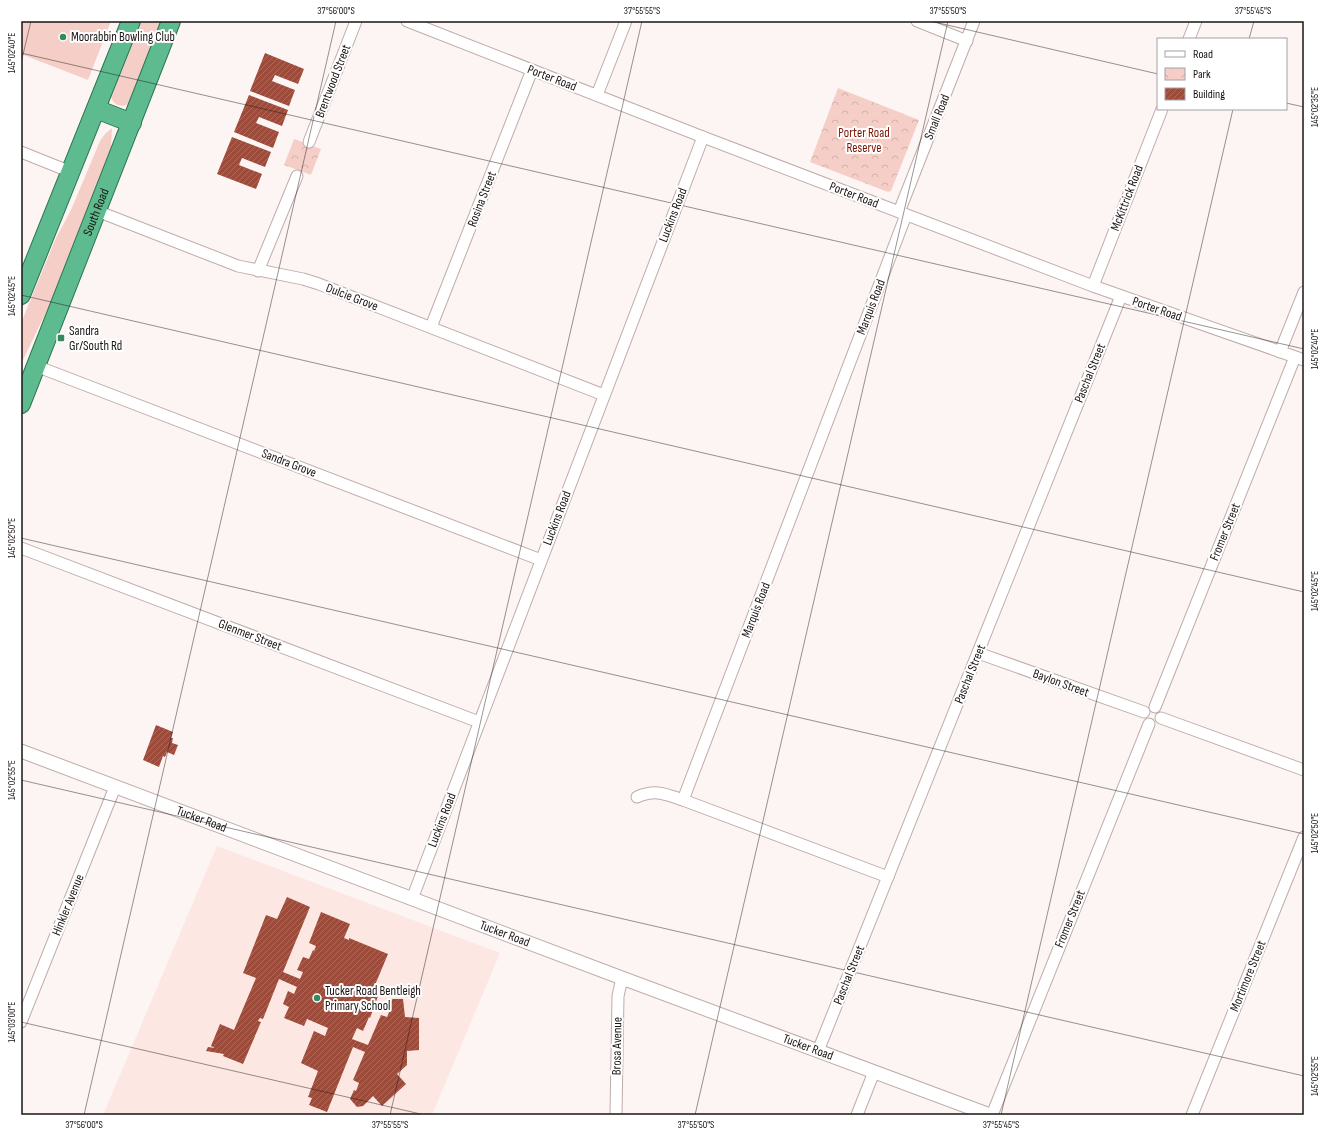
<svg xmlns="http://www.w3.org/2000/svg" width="1325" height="1136" font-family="'Sofia Sans Condensed',sans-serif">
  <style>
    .built { fill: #fce7e3 }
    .grass { fill: #f5cfc7 }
    .park { fill: url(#park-crowns) }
    .building { fill: url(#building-hatch) }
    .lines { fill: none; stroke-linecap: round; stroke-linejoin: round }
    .minor-casing { stroke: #beada9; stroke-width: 13 }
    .tertiary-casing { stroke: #beada9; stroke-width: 15 }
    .trunk-casing { stroke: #2c7651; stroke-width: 20 }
    .minor { stroke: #fff; stroke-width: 11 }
    .tertiary { stroke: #fff; stroke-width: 13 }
    .trunk { stroke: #5ebb8f; stroke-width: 18 }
    .ticks { fill: none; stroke: #1a1413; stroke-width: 1; stroke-opacity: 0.45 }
    .poi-dot { fill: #328a5e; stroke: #fff; stroke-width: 1.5 }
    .labels { text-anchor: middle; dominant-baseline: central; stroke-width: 4; stroke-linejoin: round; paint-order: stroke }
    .poi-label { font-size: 13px; fill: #1a1413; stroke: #fff; text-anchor: start }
    .street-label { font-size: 13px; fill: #1a1413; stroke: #fff }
    .park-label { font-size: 13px; fill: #7c1100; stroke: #fff }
    .neatline { fill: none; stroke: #1a1413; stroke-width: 1.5 }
    .ticks-label { font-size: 10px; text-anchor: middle; fill: #1a1413 }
  </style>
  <defs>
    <pattern id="park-crowns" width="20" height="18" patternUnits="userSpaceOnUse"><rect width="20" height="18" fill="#f5cfc7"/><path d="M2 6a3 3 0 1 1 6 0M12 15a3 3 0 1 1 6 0" fill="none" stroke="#d1b1aa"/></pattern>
    <pattern id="building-hatch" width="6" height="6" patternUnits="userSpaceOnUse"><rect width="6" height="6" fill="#9d4b3b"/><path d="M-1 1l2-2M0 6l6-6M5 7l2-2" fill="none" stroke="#a66c60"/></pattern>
  </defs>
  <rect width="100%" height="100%" fill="#fdf5f4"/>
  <path class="built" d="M217,846L500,953L432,1115H103Z"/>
  <g class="grass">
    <path d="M21,21H111L88,80L21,54Z"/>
    <path d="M142,21H161L128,104C122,108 113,105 111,97Z"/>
    <path d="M112,128L111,147L104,166L51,302L21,364V323L56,238L71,210L100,141L105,134Z"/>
  </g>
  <g class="park">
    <path d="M838,88L919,120L891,191L888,192L810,162Z"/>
    <path d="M294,139L321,149L311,175L284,165Z"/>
  </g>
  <g class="building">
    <path d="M265,53L304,69L298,84L275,75L272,81L295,90L289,106L250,91Z"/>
    <path d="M249,95L288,110L282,126L259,117L256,123L279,132L273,148L234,132Z"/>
    <path d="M232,137L271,152L265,167L242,158L239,165L262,174L256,189L217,174Z"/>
    <path d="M156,725L173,732L171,738H173L172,743L178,745L174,755L167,752L165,757L163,756L159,767L143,760Z"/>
    <path d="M287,897L310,907L283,972L300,979L303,972L297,970L303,957L309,959L313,950L314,951L316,946L309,943L321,912L350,924L344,938L349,940V938L388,954L375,985L381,988L370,1018L369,1017L363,1031L357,1028L352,1039L368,1045L381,1015L387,1017L390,1010L388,1009L392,999H403L405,1017L419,1018V1050L407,1051V1065L397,1074L406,1084L382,1106L373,1096L363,1106L357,1107L350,1099L354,1090L356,1091L359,1083L353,1080L365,1052L353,1047L327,1112L309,1105L312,1098L308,1097L318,1071L301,1063L314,1031L325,1036L328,1028L307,1019L304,1026L284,1018L289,1007L283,1004L288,991L294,994L297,987L279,979L263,1019L260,1018L258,1021L261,1022L243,1064L223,1056L224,1054L206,1051L208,1047L215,1048L211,1046L220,1024L234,1030L256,978L243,973L266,915L277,919Z"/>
  </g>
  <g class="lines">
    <defs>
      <g id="minor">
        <path d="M407,21L703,137L1093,286L1304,360"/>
        <path d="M917,21L967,41"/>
        <path d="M1189,39L1196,21"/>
        <path d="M597,95L626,21"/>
        <path d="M309,142L356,21"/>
        <path d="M21,152L71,172"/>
        <path d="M97,211L238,266L303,279L319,284L604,395"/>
        <path d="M899,212L974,21"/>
        <path d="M258,271L297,176"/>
        <path d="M1093,286L1162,109"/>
        <path d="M431,327L532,70"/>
        <path d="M1280,352L1304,292"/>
        <path d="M36,366L541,560"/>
        <path d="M21,548L479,722"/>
        <path d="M978,653L1144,712"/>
        <path d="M1155,707L1295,357"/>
        <path d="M1161,718L1304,770"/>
        <path d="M637,797C656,789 665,794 683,800"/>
        <path d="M888,877L683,800L906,215"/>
        <path d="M412,899L703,137"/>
        <path d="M21,1022L115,787"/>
        <path d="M818,1051L1121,296"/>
        <path d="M616,1115L618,996L622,978"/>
        <path d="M857,1115L874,1072"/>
        <path d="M992,1115L1149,724"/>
        <path d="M1192,1115L1304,837"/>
      </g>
      <g id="tertiary">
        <path id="s1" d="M21,751L622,978L990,1115"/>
      </g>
      <g id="trunk">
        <path d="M96,109L132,123"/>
        <path d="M21,295L131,21"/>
        <path id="s2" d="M21,404L171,21"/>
      </g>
    </defs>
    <use href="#minor" class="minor-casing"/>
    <use href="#tertiary" class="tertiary-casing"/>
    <use href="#trunk" class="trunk-casing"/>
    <use href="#minor" class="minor"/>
    <use href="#tertiary" class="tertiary"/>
    <use href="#trunk" class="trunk"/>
  </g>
  <path class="ticks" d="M930,21L1158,74M1249,39L1254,21M21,53L1304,349M21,63L31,21M1286,103L1304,107M21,295L1304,592M21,538L1304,834M21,780L1304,1076M21,1022L425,1115M84,1115L336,21M390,1115L642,21M695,1115L948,21M1001,1115L1233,109"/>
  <g class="poi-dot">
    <circle cx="63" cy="37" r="4"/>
    <rect x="57" y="334" width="8" height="8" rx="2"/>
    <circle cx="317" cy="998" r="4"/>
  </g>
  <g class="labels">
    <g class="poi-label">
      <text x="71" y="37">Moorabbin Bowling Club</text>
      <text x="69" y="331">Sandra<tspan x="69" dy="15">Gr/South Rd</tspan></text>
      <text x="325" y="991">Tucker Road Bentleigh<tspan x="325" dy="15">Primary School</tspan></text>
    </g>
    <g class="street-label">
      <text transform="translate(552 78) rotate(21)">Porter Road</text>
      <text transform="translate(333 81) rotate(-69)">Brentwood Street</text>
      <text transform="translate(937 117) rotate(-68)">Small Road</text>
      <text transform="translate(854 195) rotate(21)">Porter Road</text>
      <text transform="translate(1127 198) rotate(-69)">McKittrick Road</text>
      <text transform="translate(482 199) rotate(-69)">Rosina Street</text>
      <text stroke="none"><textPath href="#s2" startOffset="206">South Road</textPath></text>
      <text transform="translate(673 215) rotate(-69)">Luckins Road</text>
      <text transform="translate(352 297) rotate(21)">Dulcie Grove</text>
      <text transform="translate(871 307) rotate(-69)">Marquis Road</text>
      <text transform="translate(1157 309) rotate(19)">Porter Road</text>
      <text transform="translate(1090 373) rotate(-68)">Paschal Street</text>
      <text transform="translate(289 463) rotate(21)">Sandra Grove</text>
      <text transform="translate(557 518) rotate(-69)">Luckins Road</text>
      <text transform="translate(1225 532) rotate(-68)">Fromer Street</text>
      <text transform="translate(756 610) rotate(-69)">Marquis Road</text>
      <text transform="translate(250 635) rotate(21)">Glenmer Street</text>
      <text transform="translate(970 674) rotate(-68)">Paschal Street</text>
      <text transform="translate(1061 683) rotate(20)">Baylon Street</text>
      <text stroke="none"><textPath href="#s1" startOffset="193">Tucker Road</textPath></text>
      <text transform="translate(442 820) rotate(-69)">Luckins Road</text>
      <text transform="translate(68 905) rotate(-68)">Hinkler Avenue</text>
      <text transform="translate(1070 919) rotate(-68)">Fromer Street</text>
      <text stroke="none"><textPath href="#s1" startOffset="517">Tucker Road</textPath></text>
      <text transform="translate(849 975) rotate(-68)">Paschal Street</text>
      <text transform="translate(1248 976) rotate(-68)">Mortimore Street</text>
      <text transform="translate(617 1046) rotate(-89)">Brosa Avenue</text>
      <text stroke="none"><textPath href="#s1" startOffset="841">Tucker Road</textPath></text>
    </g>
    <g class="park-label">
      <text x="864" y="133">Porter Road<tspan x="864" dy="15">Reserve</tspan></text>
    </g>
  </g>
  <rect width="1325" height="1136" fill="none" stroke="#ffffff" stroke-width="44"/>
  <rect x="1157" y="38" width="130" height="72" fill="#ffffff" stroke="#a3a1a1"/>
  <rect x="1165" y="51" width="20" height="6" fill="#ffffff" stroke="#a3a1a1"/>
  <text x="1193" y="58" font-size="12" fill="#1a1413">Road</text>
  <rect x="1165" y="68" width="20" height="12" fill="url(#park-crowns)" stroke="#a3a1a1"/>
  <text x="1193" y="78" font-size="12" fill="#1a1413">Park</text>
  <rect x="1165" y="88" width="20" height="12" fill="url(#building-hatch)" stroke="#a3a1a1"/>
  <text x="1193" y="98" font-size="12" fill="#1a1413">Building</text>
  <rect x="22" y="22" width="1281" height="1092" class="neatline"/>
  <g class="ticks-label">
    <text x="336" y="14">37°56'00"S</text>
    <text x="642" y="14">37°55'55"S</text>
    <text x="948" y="14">37°55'50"S</text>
    <text x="1253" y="14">37°55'45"S</text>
    <text transform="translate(11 53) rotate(-90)" y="4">145°02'40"E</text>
    <text transform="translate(1314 107) rotate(-90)" y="4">145°02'35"E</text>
    <text transform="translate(11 296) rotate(-90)" y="4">145°02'45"E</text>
    <text transform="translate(1314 349) rotate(-90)" y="4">145°02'40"E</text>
    <text transform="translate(11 538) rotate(-90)" y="4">145°02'50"E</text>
    <text transform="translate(1314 591) rotate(-90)" y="4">145°02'45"E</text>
    <text transform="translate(11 780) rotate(-90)" y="4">145°02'55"E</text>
    <text transform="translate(1314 833) rotate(-90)" y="4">145°02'50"E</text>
    <text transform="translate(11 1022) rotate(-90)" y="4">145°03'00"E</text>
    <text transform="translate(1314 1076) rotate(-90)" y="4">145°02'55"E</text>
    <text x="84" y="1128">37°56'00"S</text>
    <text x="390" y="1128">37°55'55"S</text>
    <text x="696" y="1128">37°55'50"S</text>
    <text x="1001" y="1128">37°55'45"S</text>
  </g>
</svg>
